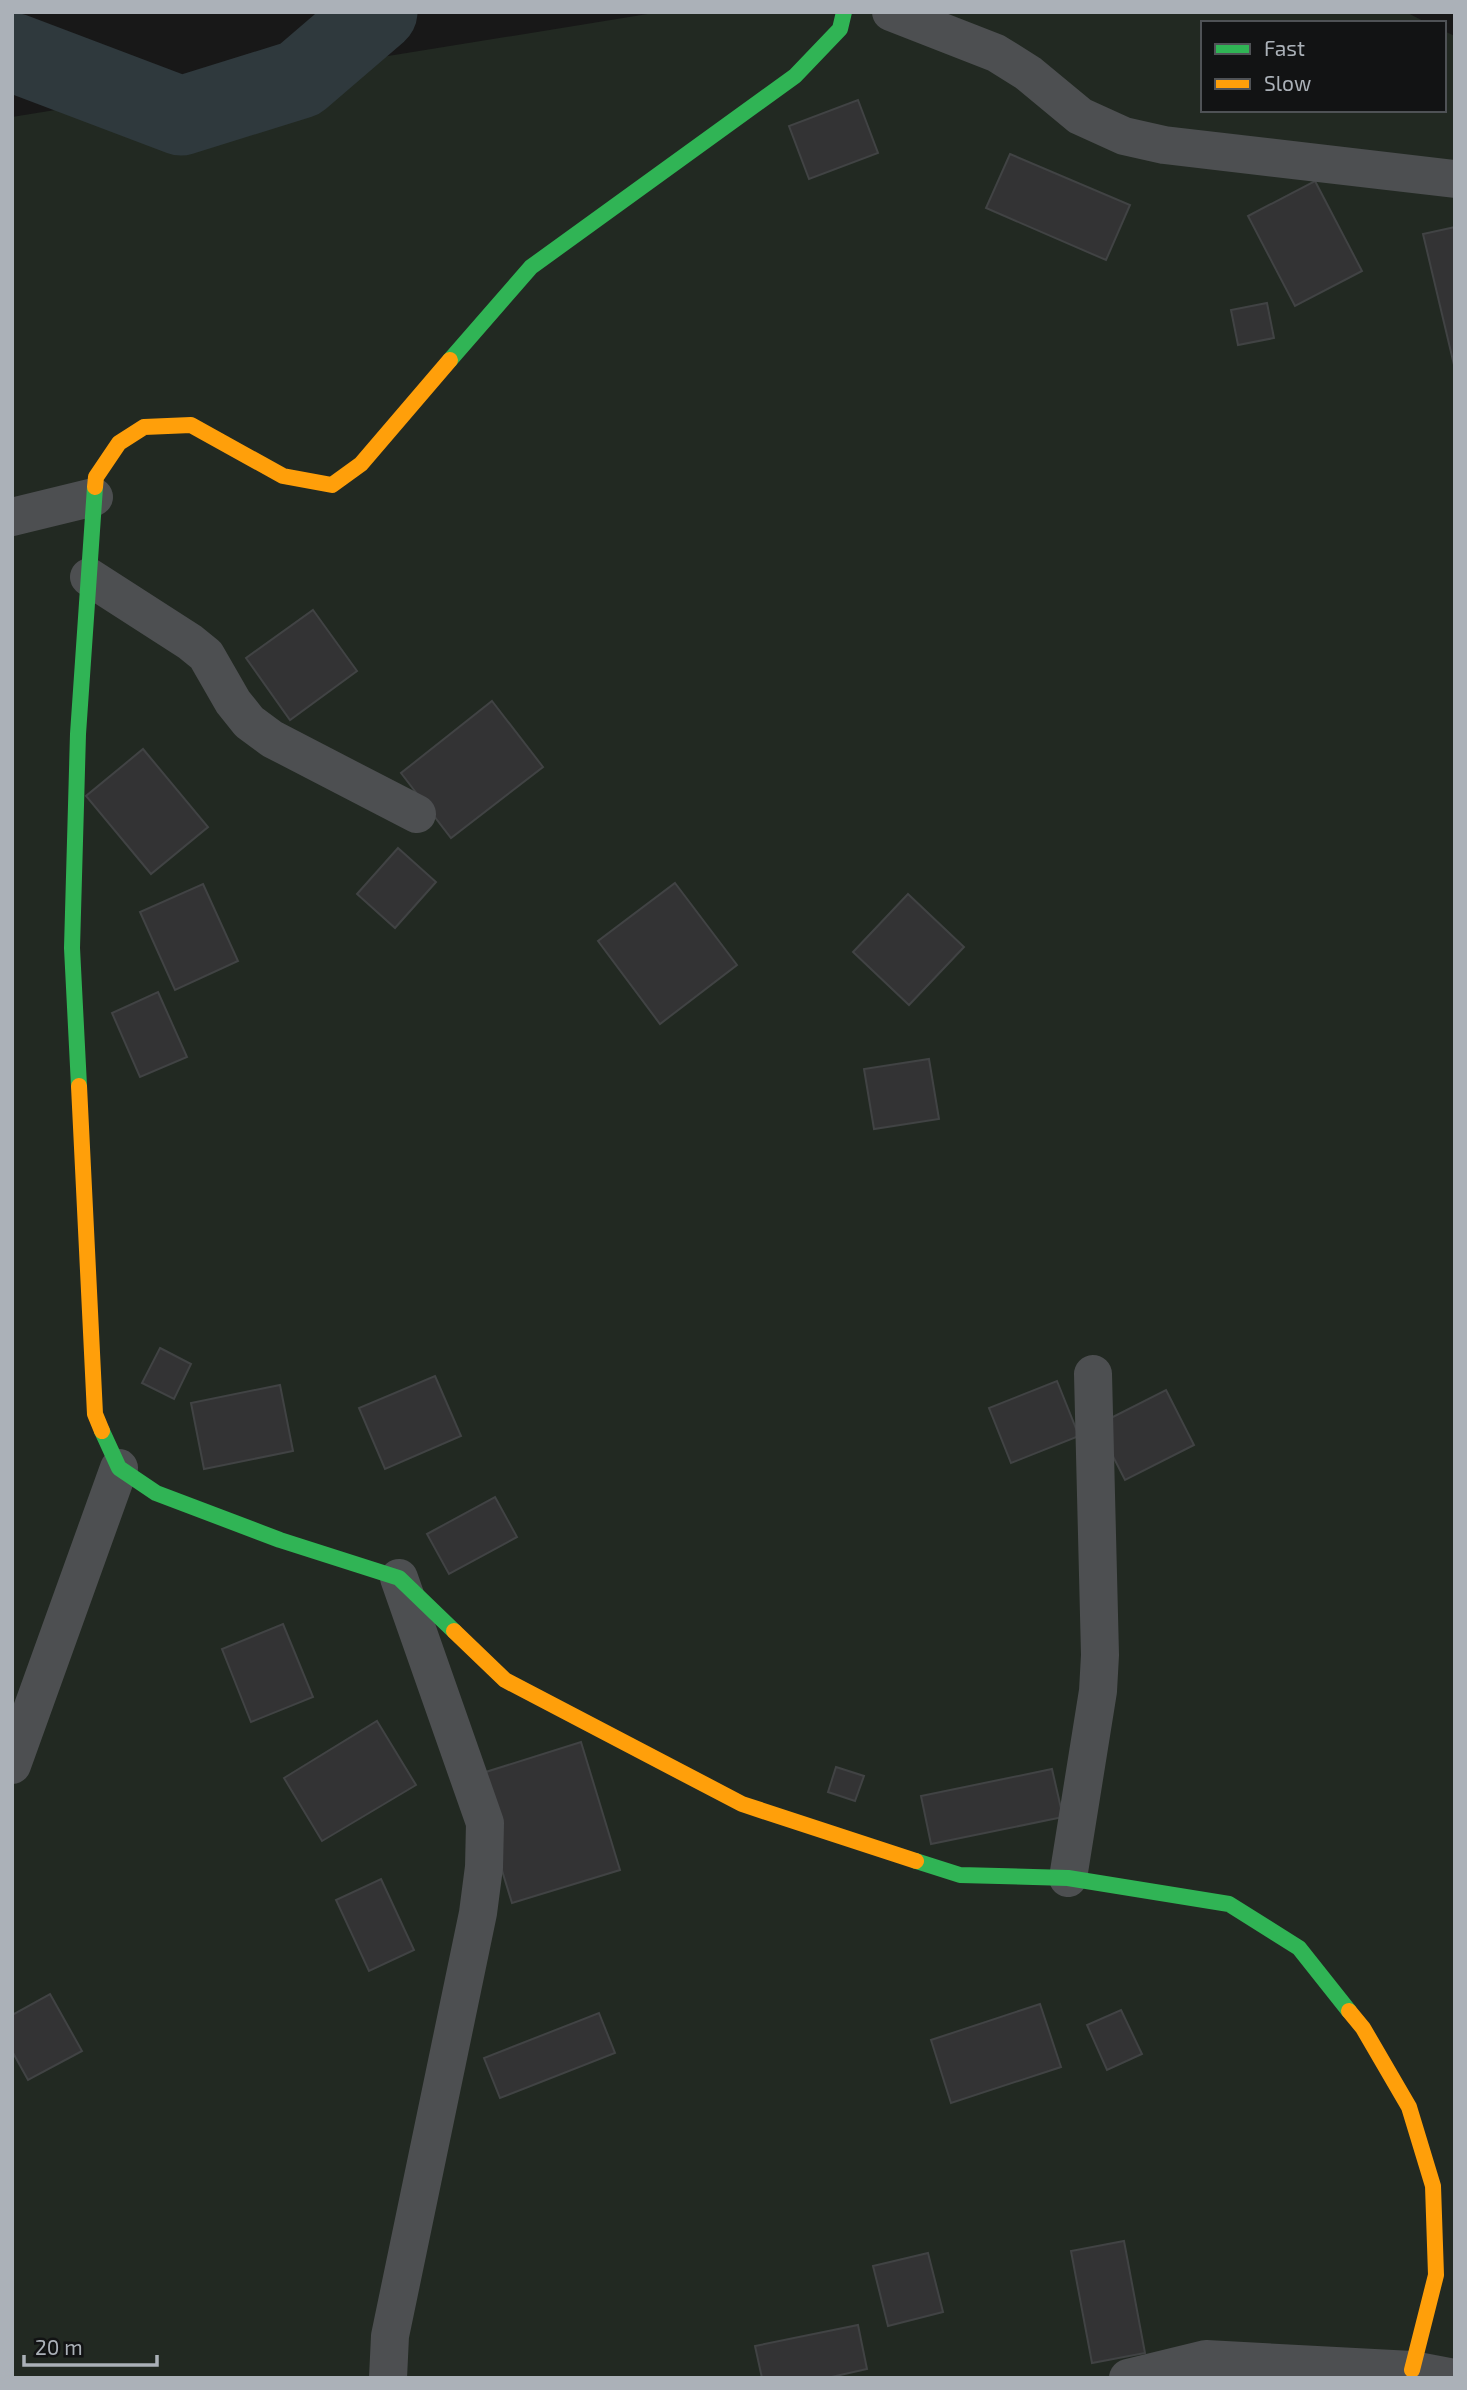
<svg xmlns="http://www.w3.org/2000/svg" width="1467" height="2390" font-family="'Exo 2',sans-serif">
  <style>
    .green { fill: #222922 }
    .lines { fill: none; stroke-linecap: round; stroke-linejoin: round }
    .river { stroke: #2f393d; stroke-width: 79 }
    .building { fill: #333334; stroke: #414344; stroke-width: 2 }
    .street { stroke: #4d4f51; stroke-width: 38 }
    .fast { stroke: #30b455; stroke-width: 16 }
    .slow { stroke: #ff9f0a; stroke-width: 16 }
  </style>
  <rect width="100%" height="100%" fill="#181818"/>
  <path class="green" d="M660,12H1406L1427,23H1203V110H1444V31L1455,36V2378H12V117Z"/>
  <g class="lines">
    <path class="river" d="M12,52L181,116L300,79L378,12"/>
  </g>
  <g class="building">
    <path d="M858,100L878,153L809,179L789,126Z"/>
    <path d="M1010,154L1130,205L1106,260L986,208Z"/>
    <path d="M1315,181L1362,271L1295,306L1248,216Z"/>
    <path d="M1455,227V369L1423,234Z"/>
    <path d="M1267,303L1274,338L1238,345L1231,310Z"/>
    <path d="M313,610L357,671L290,720L246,658Z"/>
    <path d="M492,701L543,767L451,838L401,773Z"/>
    <path d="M143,749L208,827L151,874L86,796Z"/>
    <path d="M398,848L436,882L395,928L357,894Z"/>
    <path d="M675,883L737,965L660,1024L598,941Z"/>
    <path d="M203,884L238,961L175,990L140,912Z"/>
    <path d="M908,894L964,947L909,1005L853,952Z"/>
    <path d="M158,992L187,1057L140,1077L112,1013Z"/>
    <path d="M929,1059L939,1119L874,1129L864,1069Z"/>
    <path d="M160,1348L191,1364L174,1399L142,1383Z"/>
    <path d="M435,1376L461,1436L385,1469L359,1408Z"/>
    <path d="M1057,1381L1079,1436L1011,1463L989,1408Z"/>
    <path d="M280,1385L293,1451L204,1469L191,1403Z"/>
    <path d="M1166,1390L1194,1445L1125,1480L1097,1425Z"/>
    <path d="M495,1497L517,1537L449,1574L427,1534Z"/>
    <path d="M283,1624L313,1697L251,1722L222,1649Z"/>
    <path d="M377,1721L416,1785L322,1841L284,1778Z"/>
    <path d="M581,1742L620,1870L512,1903L473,1776Z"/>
    <path d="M836,1767L864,1776L855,1801L828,1792Z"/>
    <path d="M1052,1769L1063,1817L931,1844L921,1796Z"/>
    <path d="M381,1879L414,1950L369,1971L336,1900Z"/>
    <path d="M50,1994L82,2051L28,2080L12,2051V2015Z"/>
    <path d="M1040,2004L1061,2067L951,2103L931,2040Z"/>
    <path d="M1121,2010L1142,2054L1107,2070L1087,2025Z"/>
    <path d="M599,2013L615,2053L500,2098L484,2058Z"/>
    <path d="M1124,2241L1145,2353L1092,2363L1071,2251Z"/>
    <path d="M928,2253L943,2312L888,2326L873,2266Z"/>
    <path d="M858,2325L867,2369L827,2378H762L755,2346Z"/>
  </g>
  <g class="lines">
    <g class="street">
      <path d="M891,12L996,53L1028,73L1080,116L1124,136L1164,145L1455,179"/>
      <path d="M12,517L94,497"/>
      <path d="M89,577L190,642L206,655L233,702L249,722L272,739L417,814"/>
      <path d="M12,1765L119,1468"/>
      <path d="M1068,1878L1098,1691L1100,1655L1093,1374"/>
      <path d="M388,2378L390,2336L478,1913L484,1867L485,1823L399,1578"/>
      <path d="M1128,2378L1206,2359L1412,2370L1454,2378"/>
    </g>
    <g class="fast">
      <path d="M450,360L531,267L795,76L840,29L844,12"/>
      <path d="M79,1086L72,948L78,734L95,487"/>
      <path d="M102,1431L119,1468L156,1493L280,1540L399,1578L454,1631"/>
      <path d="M916,1861L960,1875L1068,1878L1229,1904L1299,1948L1349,2011"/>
    </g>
    <g class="slow">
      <path d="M95,487L96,477L119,443L144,427L191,425L283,476L332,485L361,464L450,360"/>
      <path d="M79,1086L95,1414L102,1431"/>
      <path d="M454,1631L505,1680L742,1804L916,1861"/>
      <path d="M1349,2011L1363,2028L1409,2107L1433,2186L1436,2275L1412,2370"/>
    </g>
  </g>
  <rect width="1467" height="2390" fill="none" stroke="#abb1b8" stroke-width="28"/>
  <rect x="1201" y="21" width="245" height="91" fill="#121314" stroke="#4f5256" stroke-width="2"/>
  <rect x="1215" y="44" width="35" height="10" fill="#30b455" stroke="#4f5256" stroke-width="2"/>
  <text x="1264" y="56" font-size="21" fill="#abb1b8">Fast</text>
  <rect x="1215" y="79" width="35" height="10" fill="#ff9f0a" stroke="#4f5256" stroke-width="2"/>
  <text x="1264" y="91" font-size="21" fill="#abb1b8">Slow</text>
  <path d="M24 2355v10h133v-10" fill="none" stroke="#abb1b8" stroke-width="3.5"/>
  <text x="35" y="2355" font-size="21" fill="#abb1b8" stroke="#121314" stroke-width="5" paint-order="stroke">20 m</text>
</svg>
